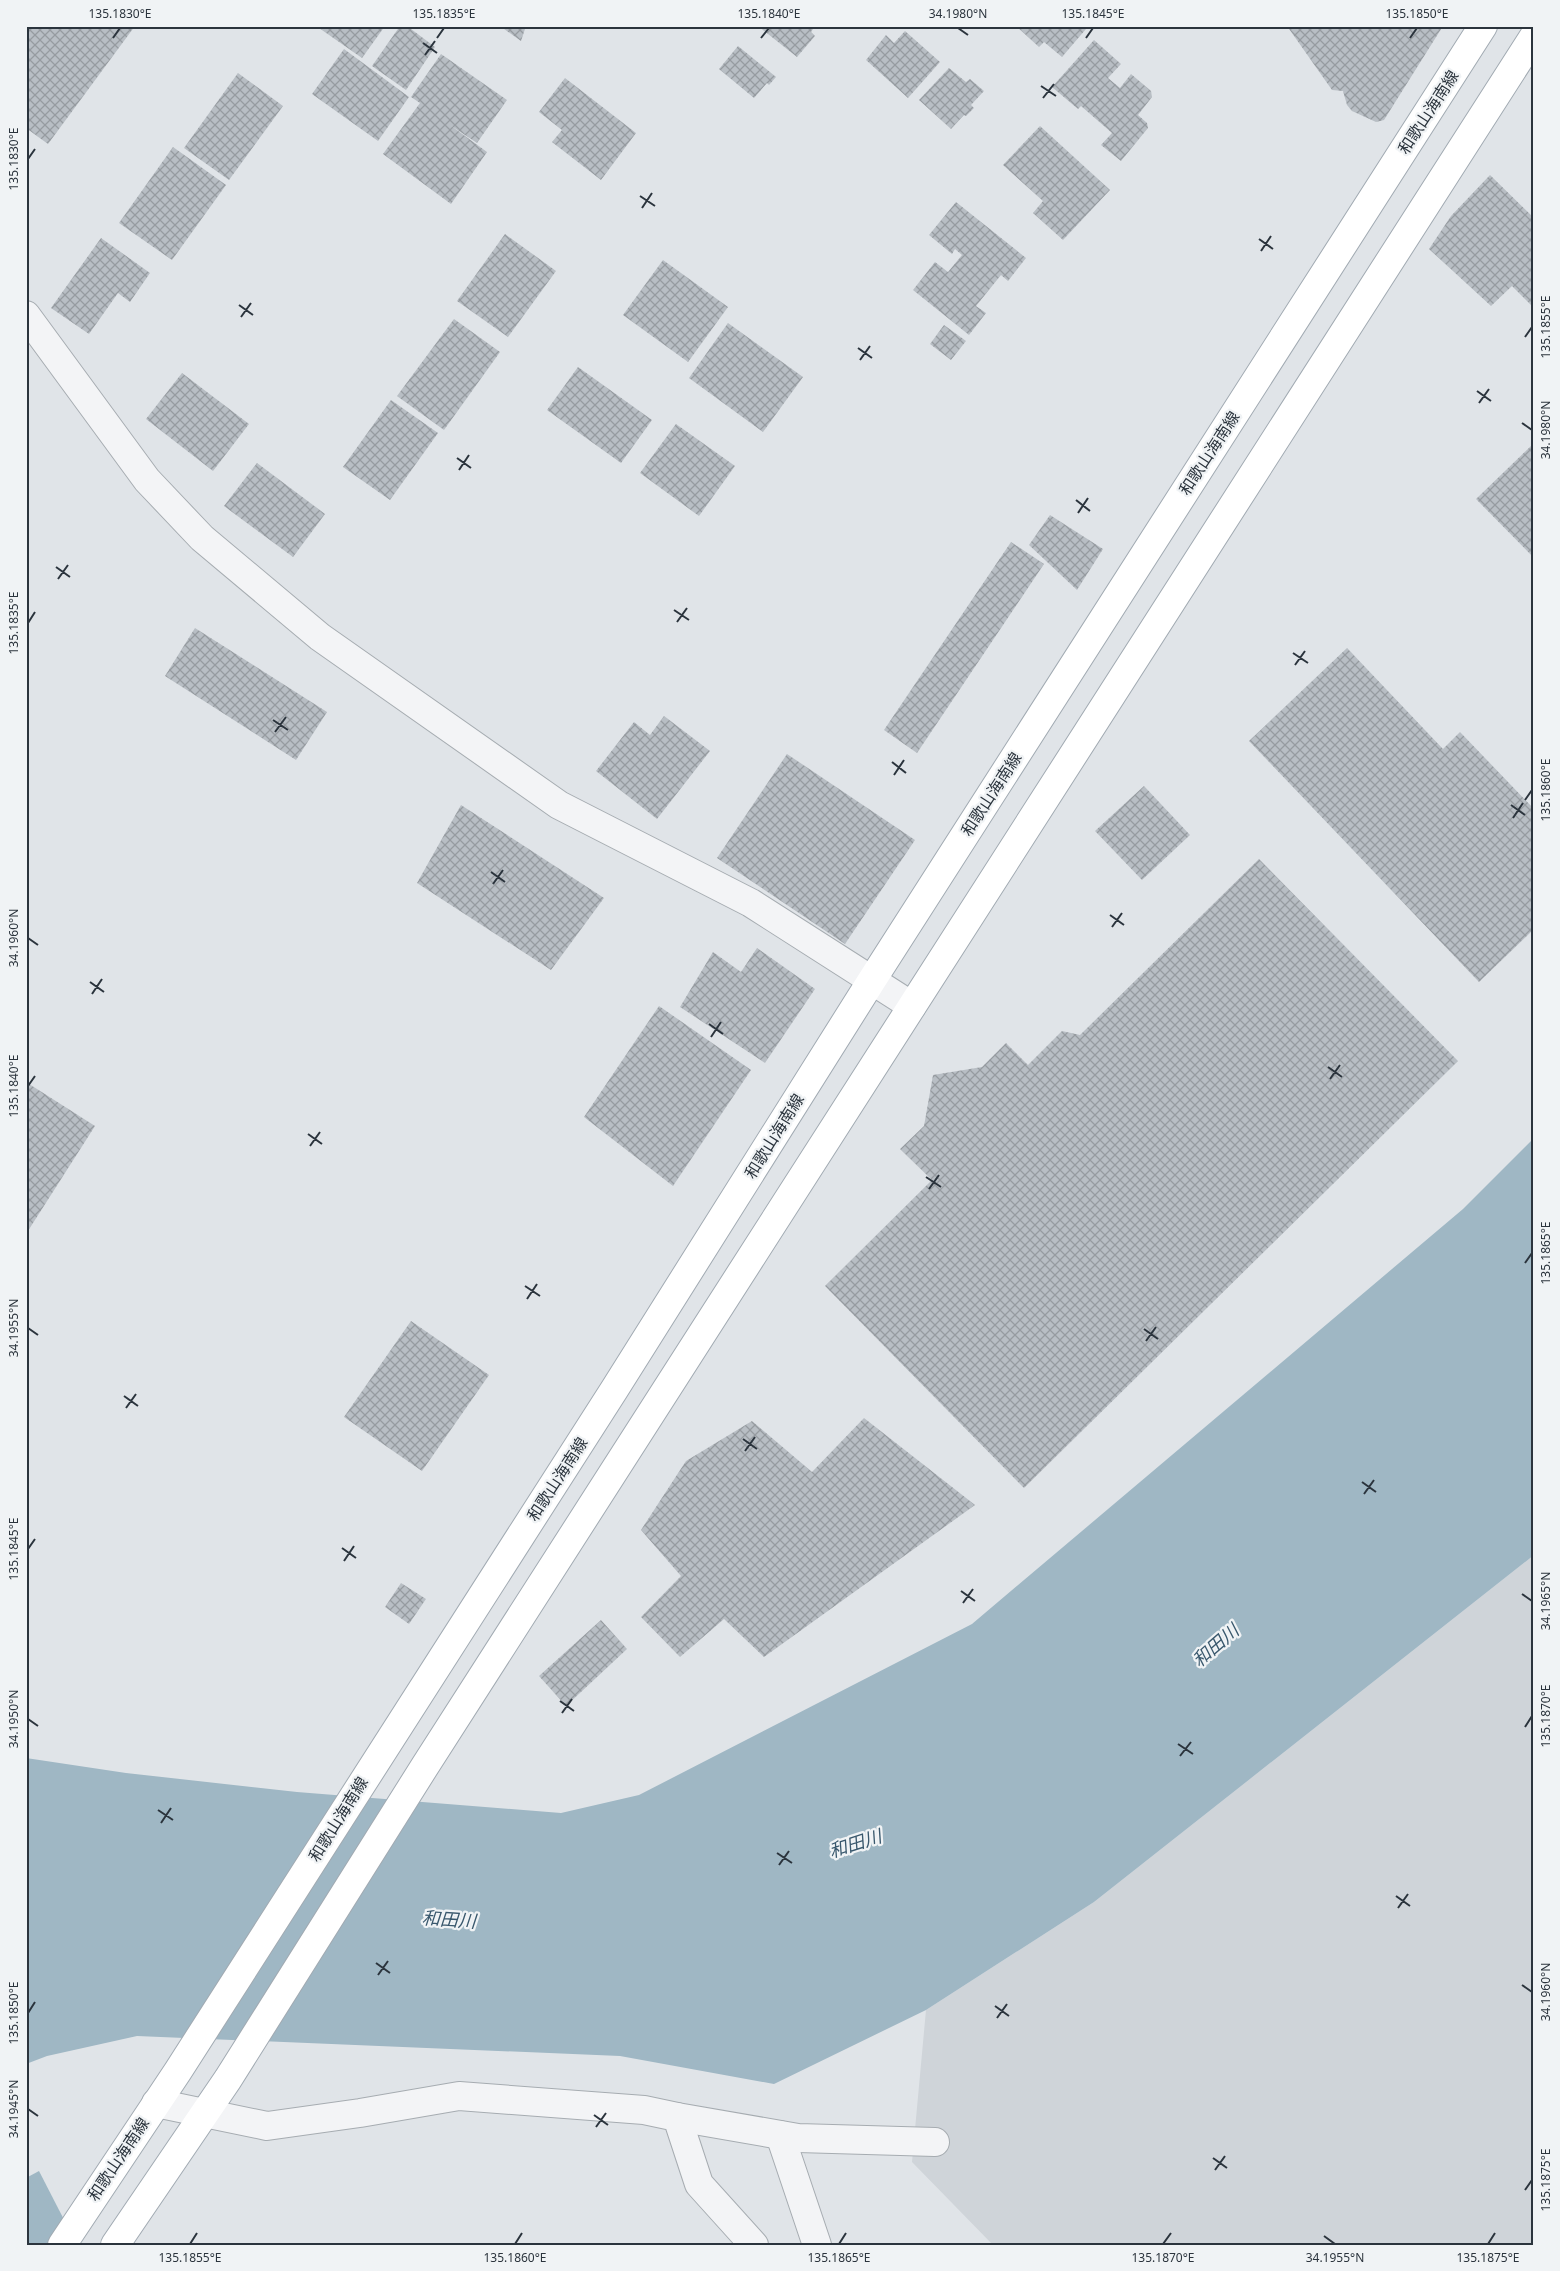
<svg xmlns="http://www.w3.org/2000/svg" width="1560" height="2271" font-family="'Noto Sans','Noto Sans JP',sans-serif">
  <style>
    .built { fill: #cfd4d9 }
    .water { fill: #9fb7c4 }
    .building { fill: url(#building-cross-hatch) }
    .lines { fill: none; stroke-linecap: round; stroke-linejoin: round }
    .minor-casing { stroke: #a6acb1; stroke-width: 30 }
    .major-casing { stroke: #a1aab2; stroke-width: 30 }
    .minor { stroke: #f3f4f6; stroke-width: 28 }
    .major { stroke: #fff; stroke-width: 28 }
    .ticks { fill: none; stroke: #2b343d; stroke-width: 2 }
    .labels { text-anchor: middle; dominant-baseline: central; stroke-width: 4.5; stroke-linejoin: round; paint-order: stroke }
    .street-label { font-size: 16px; fill: #2b343d; stroke: #f0f3f5 }
    .water-label { font-size: 18px; font-style: italic; fill: #39586d; stroke: #f0f3f5 }
    .neatline { fill: none; stroke: #2b343d; stroke-width: 2 }
    .ticks-label { font-size: 12px; text-anchor: middle; fill: #2b343d }
  </style>
  <defs>
    <pattern id="building-cross-hatch" width="8" height="8" patternUnits="userSpaceOnUse" patternTransform="scale(1.25)"><rect width="8" height="8" fill="#b8bec4"/><path d="M0 0l8 8M0 8l8-8" fill="none" stroke="#969ba0"/></pattern>
  </defs>
  <rect width="100%" height="100%" fill="#e0e4e8"/>
  <path class="built" d="M1534,1555V2245H993L912,2162L926,2010L1094,1902Z"/>
  <g class="water">
    <path d="M1534,1138V1555L1094,1902L926,2010L774,2084L620,2056L137,2036L47,2056L26,2064V1758L126,1773L297,1792L561,1813L639,1795L972,1624L1463,1209Z"/>
    <path d="M39,2171L77,2245H26V2178Z"/>
  </g>
  <g class="building">
    <path d="M26,26H135L48,144L26,128Z"/>
    <path d="M321,26H385L362,58L319,28Z"/>
    <path d="M400,26H407L435,47L406,90L372,66Z"/>
    <path d="M500,26H526L521,41Z"/>
    <path d="M758,26H815L811,32L815,36L797,57Z"/>
    <path d="M1016,26H1082L1086,29L1062,57L1044,42L1039,47Z"/>
    <path d="M1287,26H1443L1384,120L1376,122L1352,111L1347,105L1343,91L1332,90Z"/>
    <path d="M905,31L940,62L908,98L866,60L886,35L894,43Z"/>
    <path d="M1094,40L1121,64L1108,78L1120,88L1131,74L1151,91L1152,97L1138,115L1147,123L1148,128L1121,161L1101,145L1112,133L1081,106L1078,109L1052,87Z"/>
    <path d="M738,46L776,77L769,85L767,83L754,98L719,69Z"/>
    <path d="M344,49L409,97L378,141L312,94Z"/>
    <path d="M441,54L507,100L477,143L450,125L487,152L451,204L383,154L420,103L411,97Z"/>
    <path d="M949,68L966,82L970,79L984,91L971,105L974,108L966,116L964,115L951,129L919,100Z"/>
    <path d="M238,73L283,106L229,180L184,148Z"/>
    <path d="M565,78L636,133L601,180L552,142L562,130L539,112Z"/>
    <path d="M1040,126L1110,190L1063,240L1033,213L1043,201L1003,165Z"/>
    <path d="M173,147L226,185L172,260L119,223Z"/>
    <path d="M1490,175L1534,218V308L1512,286L1491,306L1429,249L1451,216Z"/>
    <path d="M956,202L1026,258L1008,281L1001,275L976,306L986,313L969,335L913,290L935,262L948,272L962,255L955,249L952,254L929,235Z"/>
    <path d="M505,234L556,271L508,337L457,301Z"/>
    <path d="M101,238L150,273L130,302L118,293L89,334L51,308Z"/>
    <path d="M663,260L728,307L688,362L623,315Z"/>
    <path d="M454,319L500,352L444,430L397,396Z"/>
    <path d="M728,323L803,377L763,432L689,378Z"/>
    <path d="M944,325L966,341L951,360L930,344Z"/>
    <path d="M578,367L652,420L621,463L547,410Z"/>
    <path d="M182,373L249,424L213,471L146,419Z"/>
    <path d="M391,400L438,433L390,500L343,467Z"/>
    <path d="M676,424L735,466L699,516L640,473Z"/>
    <path d="M1534,443V558L1476,499Z"/>
    <path d="M257,463L325,514L293,557L224,506Z"/>
    <path d="M1050,515L1103,549L1077,590L1029,545Z"/>
    <path d="M1011,542L1044,564L917,753L884,730Z"/>
    <path d="M195,628L327,712L296,760L165,676Z"/>
    <path d="M1347,648L1443,749L1460,732L1534,809V929L1479,982L1249,741Z"/>
    <path d="M664,716L710,751L657,819L596,771L634,722L650,735Z"/>
    <path d="M787,754L915,840L845,944L717,858Z"/>
    <path d="M1144,786L1190,835L1142,880L1095,831Z"/>
    <path d="M461,805L604,898L551,970L417,883Z"/>
    <path d="M1259,859L1458,1061L1024,1488L825,1286L932,1180L900,1149L924,1126L933,1075L982,1067L1006,1043L1028,1065L1062,1031L1080,1035Z"/>
    <path d="M757,948L815,989L765,1063L680,1007L713,952L741,972Z"/>
    <path d="M659,1006L751,1070L673,1186L584,1117Z"/>
    <path d="M26,1082L95,1126L26,1234Z"/>
    <path d="M411,1321L489,1375L422,1471L344,1417Z"/>
    <path d="M864,1418L975,1505L764,1657L724,1619L680,1657L641,1617L681,1576L641,1530L686,1461L752,1421L812,1472Z"/>
    <path d="M401,1583L426,1599L409,1624L385,1607Z"/>
    <path d="M601,1620L627,1649L566,1706L539,1676Z"/>
  </g>
  <g class="lines">
    <defs>
      <g id="minor">
        <path d="M26,315L147,480L202,538L320,637L559,805L751,903L912,1006"/>
        <path d="M156,2103L267,2126L360,2113L459,2096L644,2110L677,2117L699,2184L754,2245"/>
        <path d="M677,2117L798,2138L935,2142"/>
        <path d="M780,2135L817,2245"/>
      </g>
      <g id="major">
        <path d="M62,2245L178,2071L614,1390L872,980L1483,26"/>
        <path d="M115,2245L228,2079L425,1766L1534,36"/>
      </g>
    </defs>
    <use href="#minor" class="minor-casing"/>
    <use href="#major" class="major-casing"/>
    <use href="#minor" class="minor"/>
    <use href="#major" class="major"/>
  </g>
  <path class="ticks" d="M958,28L968,35M113,38L120,28M437,38L444,28M761,38L769,28M1086,38L1093,28M1410,38L1417,28M423,43L437,53M425,55L435,41M1041,86L1056,96M1043,98L1054,84M28,159L35,149M640,196L655,206M642,208L652,193M1259,239L1273,249M1261,251L1271,236M239,305L253,315M241,317L251,303M1525,337L1532,327M858,348L872,358M860,360L870,346M1477,391L1491,401M1479,403L1489,389M1522,423L1532,430M457,458L471,468M459,470L469,455M1076,500L1090,511M1078,513L1088,498M56,567L70,577M58,579L68,565M674,610L689,620M677,622L687,608M28,623L35,612M1293,653L1308,663M1295,665L1305,651M273,720L288,730M275,732L286,717M892,762L906,773M894,775L904,760M1525,800L1532,790M1511,805L1525,815M1513,818L1523,803M491,872L505,882M493,884L503,870M1110,915L1124,925M1112,927L1122,913M28,938L38,945M90,982L104,992M92,994L102,979M709,1024L723,1034M711,1037L721,1022M1328,1067L1342,1077M1330,1079L1340,1065M28,1086L35,1076M308,1134L322,1144M310,1146L320,1132M926,1177L941,1187M929,1189L939,1175M1525,1263L1532,1253M525,1286L540,1296M527,1299L537,1284M28,1328L38,1335M1144,1329L1158,1339M1146,1341L1156,1327M124,1396L138,1406M126,1408L136,1394M743,1439L757,1449M745,1451L755,1437M1362,1482L1376,1492M1364,1494L1374,1480M342,1548L356,1558M28,1549L35,1539M344,1561L354,1546M961,1591L975,1601M1522,1594L1532,1601M963,1603L973,1589M560,1701L574,1711M562,1713L572,1699M28,1719L38,1726M1525,1727L1532,1716M1178,1744L1193,1754M1180,1756L1191,1742M158,1810L173,1820M161,1823L171,1808M777,1853L792,1863M779,1865L789,1851M1396,1896L1410,1906M1398,1908L1408,1894M376,1963L390,1973M378,1975L388,1961M1522,1985L1532,1992M995,2006L1009,2016M28,2013L35,2002M997,2018L1007,2004M28,2109L38,2116M594,2115L608,2125M596,2127L606,2113M1213,2158L1227,2168M1215,2170L1225,2156M1525,2190L1532,2180M1324,2236L1335,2244M190,2244L197,2233M515,2244L522,2233M839,2244L846,2233M1163,2244L1171,2233M1488,2244L1495,2233"/>
  <g class="labels">
    <g class="street-label">
      <text transform="translate(1428 112) rotate(-57)">和歌山海南線</text>
      <text transform="translate(1209 453) rotate(-57)">和歌山海南線</text>
      <text transform="translate(991 794) rotate(-57)">和歌山海南線</text>
      <text transform="translate(774 1136) rotate(-58)">和歌山海南線</text>
      <text transform="translate(557 1479) rotate(-57)">和歌山海南線</text>
      <text transform="translate(338 1819) rotate(-58)">和歌山海南線</text>
      <text transform="translate(118 2159) rotate(-56)">和歌山海南線</text>
    </g>
    <g class="water-label">
      <text transform="translate(1215 1645) rotate(-41)">和田川</text>
      <text transform="translate(855 1843) rotate(-18)">和田川</text>
      <text transform="translate(449 1919) rotate(4)">和田川</text>
    </g>
  </g>
  <rect width="1560" height="2271" fill="none" stroke="#f0f3f5" stroke-width="55"/>
  <rect x="28" y="28" width="1504" height="2216" class="neatline"/>
  <g class="ticks-label">
    <text x="120" y="18">135.1830°E</text>
    <text x="444" y="18">135.1835°E</text>
    <text x="769" y="18">135.1840°E</text>
    <text x="958" y="18">34.1980°N</text>
    <text x="1093" y="18">135.1845°E</text>
    <text x="1417" y="18">135.1850°E</text>
    <text transform="translate(14 159) rotate(-90)" y="4">135.1830°E</text>
    <text transform="translate(1546 327) rotate(-90)" y="4">135.1855°E</text>
    <text transform="translate(1546 430) rotate(-90)" y="4">34.1980°N</text>
    <text transform="translate(14 623) rotate(-90)" y="4">135.1835°E</text>
    <text transform="translate(1546 790) rotate(-90)" y="4">135.1860°E</text>
    <text transform="translate(14 938) rotate(-90)" y="4">34.1960°N</text>
    <text transform="translate(14 1086) rotate(-90)" y="4">135.1840°E</text>
    <text transform="translate(1546 1253) rotate(-90)" y="4">135.1865°E</text>
    <text transform="translate(14 1328) rotate(-90)" y="4">34.1955°N</text>
    <text transform="translate(14 1549) rotate(-90)" y="4">135.1845°E</text>
    <text transform="translate(1546 1601) rotate(-90)" y="4">34.1965°N</text>
    <text transform="translate(1546 1716) rotate(-90)" y="4">135.1870°E</text>
    <text transform="translate(14 1719) rotate(-90)" y="4">34.1950°N</text>
    <text transform="translate(1546 1992) rotate(-90)" y="4">34.1960°N</text>
    <text transform="translate(14 2013) rotate(-90)" y="4">135.1850°E</text>
    <text transform="translate(14 2109) rotate(-90)" y="4">34.1945°N</text>
    <text transform="translate(1546 2180) rotate(-90)" y="4">135.1875°E</text>
    <text x="190" y="2262">135.1855°E</text>
    <text x="515" y="2262">135.1860°E</text>
    <text x="839" y="2262">135.1865°E</text>
    <text x="1163" y="2262">135.1870°E</text>
    <text x="1335" y="2262">34.1955°N</text>
    <text x="1488" y="2262">135.1875°E</text>
  </g>
</svg>
